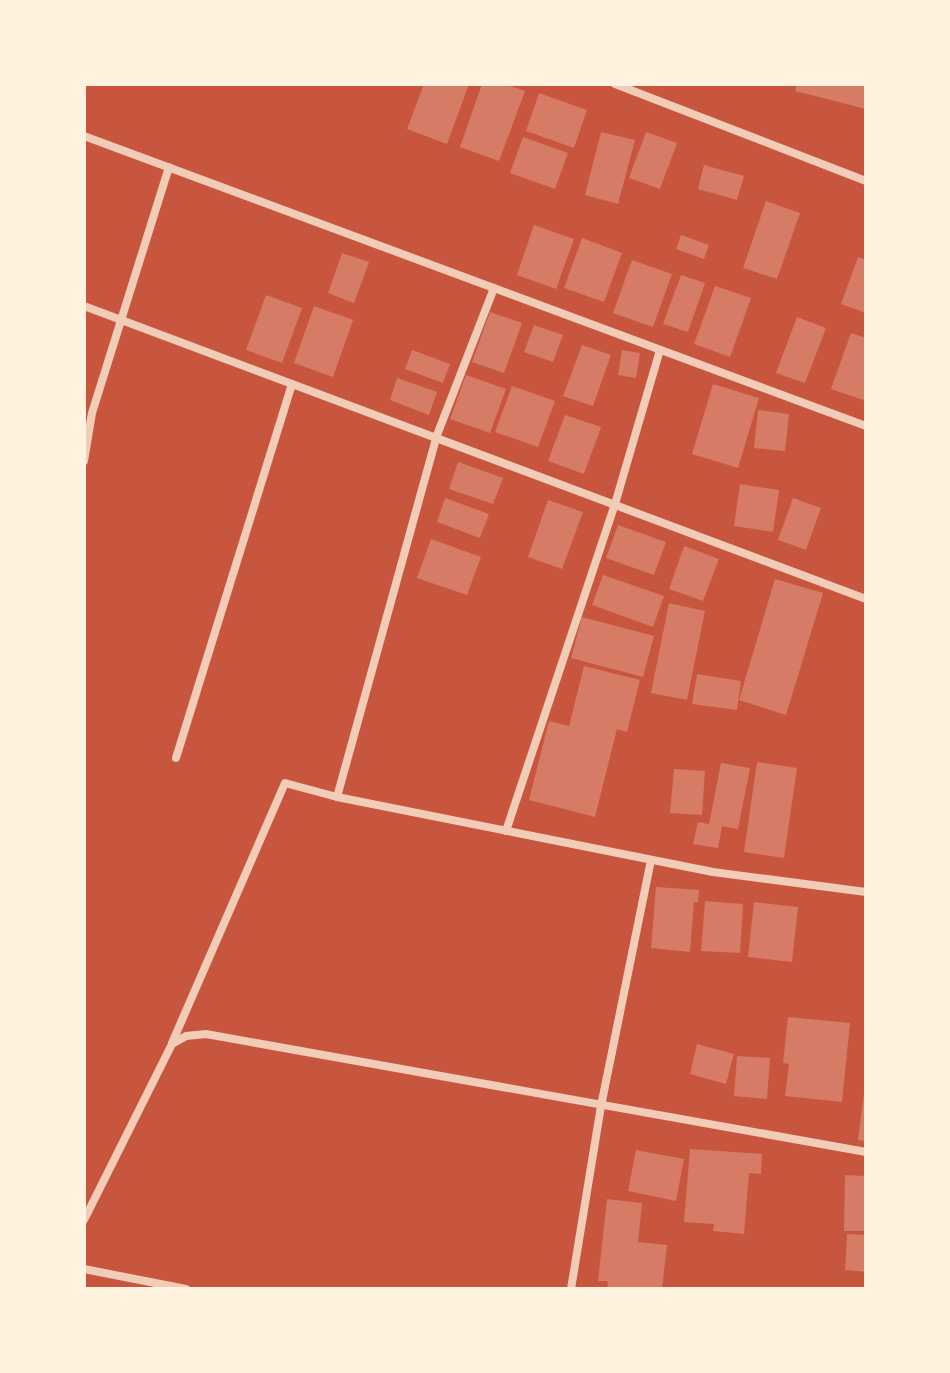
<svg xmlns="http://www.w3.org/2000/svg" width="950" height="1373" font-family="Spectral,serif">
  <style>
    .building { fill: #d67c66 }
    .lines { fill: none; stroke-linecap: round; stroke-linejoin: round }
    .minor { stroke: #f1ccb7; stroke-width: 8 }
  </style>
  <rect width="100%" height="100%" fill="#c8553d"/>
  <g class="building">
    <path d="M424,84H469L447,144L407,129Z"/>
    <path d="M482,84H504L525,91L499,161L460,147Z"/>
    <path d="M797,84H866V109L795,91Z"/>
    <path d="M539,93L587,110L574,148L526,131Z"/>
    <path d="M601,132L635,140L618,204L585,195Z"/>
    <path d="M646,132L677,143L660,189L629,178Z"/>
    <path d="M523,137L568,153L555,189L510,173Z"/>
    <path d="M704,165L744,176L737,200L698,189Z"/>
    <path d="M766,201L800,213L777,279L743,268Z"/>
    <path d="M534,225L574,239L556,289L517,275Z"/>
    <path d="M681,235L709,245L704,259L676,249Z"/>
    <path d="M582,238L622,253L604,302L564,288Z"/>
    <path d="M342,253L369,262L354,303L328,293Z"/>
    <path d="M858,257L866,260V313L841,304Z"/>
    <path d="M632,260L672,274L653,327L613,313Z"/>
    <path d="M681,275L705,283L688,332L663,324Z"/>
    <path d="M715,286L751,298L730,357L694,344Z"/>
    <path d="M266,295L302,308L282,363L246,350Z"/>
    <path d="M314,306L353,320L333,377L294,363Z"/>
    <path d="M490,312L522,323L504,373L472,362Z"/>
    <path d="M797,317L826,328L805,383L776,373Z"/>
    <path d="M534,325L563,335L553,362L524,352Z"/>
    <path d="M851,333L866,338V401L831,389Z"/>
    <path d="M582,345L611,355L593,406L563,396Z"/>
    <path d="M412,350L450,364L443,383L405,369Z"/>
    <path d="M622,350L640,353L636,378L618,375Z"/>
    <path d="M466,375L506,389L490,433L450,419Z"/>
    <path d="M397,378L437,392L429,415L390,400Z"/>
    <path d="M713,384L759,398L738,468L692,454Z"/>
    <path d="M512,386L555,401L538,447L495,432Z"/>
    <path d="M758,410L789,414L785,451L754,448Z"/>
    <path d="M565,415L601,427L584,474L548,461Z"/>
    <path d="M458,462L503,478L493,504L449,489Z"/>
    <path d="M740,484L779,490L773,532L734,526Z"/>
    <path d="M445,498L489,514L480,538L437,522Z"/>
    <path d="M793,498L821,508L806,550L778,540Z"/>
    <path d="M548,500L583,512L562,569L528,557Z"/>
    <path d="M618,525L666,542L654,575L606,558Z"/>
    <path d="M431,539L481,557L467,595L417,578Z"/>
    <path d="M684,546L719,559L703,601L669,589Z"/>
    <path d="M603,575L664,596L653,627L592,605Z"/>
    <path d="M775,579L823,593L786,715L739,700Z"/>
    <path d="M669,603L705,611L687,700L651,693Z"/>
    <path d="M582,617L654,636L643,677L571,658Z"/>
    <path d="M584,666L640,680L627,732L617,729L595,817L529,800L549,721L569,726Z"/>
    <path d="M697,674L741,681L737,710L692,704Z"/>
    <path d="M757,762L797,768L784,858L744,852Z"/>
    <path d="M721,763L750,768L738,829L722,826L718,848L693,844L698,822L709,824Z"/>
    <path d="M674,769L705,771L702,815L670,813Z"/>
    <path d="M656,887L699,890L698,902H694L690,952L651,948Z"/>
    <path d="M705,901L743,904L740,953L701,951Z"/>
    <path d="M754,902L798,907L792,962L748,957Z"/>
    <path d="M788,1017L850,1023L842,1102L785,1096L789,1064L783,1063Z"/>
    <path d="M697,1044L734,1054L726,1084L690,1074Z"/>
    <path d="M737,1056L770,1058L767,1099L734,1096Z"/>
    <path d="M864,1093L866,1094V1141L858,1140Z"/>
    <path d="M690,1149L762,1154L761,1174L749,1173L744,1234L713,1231L714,1224L684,1222Z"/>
    <path d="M636,1150L684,1159L676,1201L628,1191Z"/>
    <path d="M845,1175L866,1176V1231H844Z"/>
    <path d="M607,1199L642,1203L638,1242L667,1245L662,1289H607L608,1281H598Z"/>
    <path d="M847,1234L866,1235V1272L845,1270Z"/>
  </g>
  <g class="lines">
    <g class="minor">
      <path d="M615,84L866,181"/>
      <path d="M84,136L866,426"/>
      <path d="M494,288L437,435L337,797L713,872L866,892"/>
      <path d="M84,306L866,599"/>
      <path d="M84,461L92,413L169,167"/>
      <path d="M176,758L292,384"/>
      <path d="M506,831L615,504L660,350"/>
      <path d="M172,1043L285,783L337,797"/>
      <path d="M84,1220L172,1044L186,1036L206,1034L866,1152"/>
      <path d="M84,1269L186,1289"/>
      <path d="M571,1289L601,1106L651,860"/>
    </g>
  </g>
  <rect width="950" height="1373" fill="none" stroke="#fff3e0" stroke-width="172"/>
</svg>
